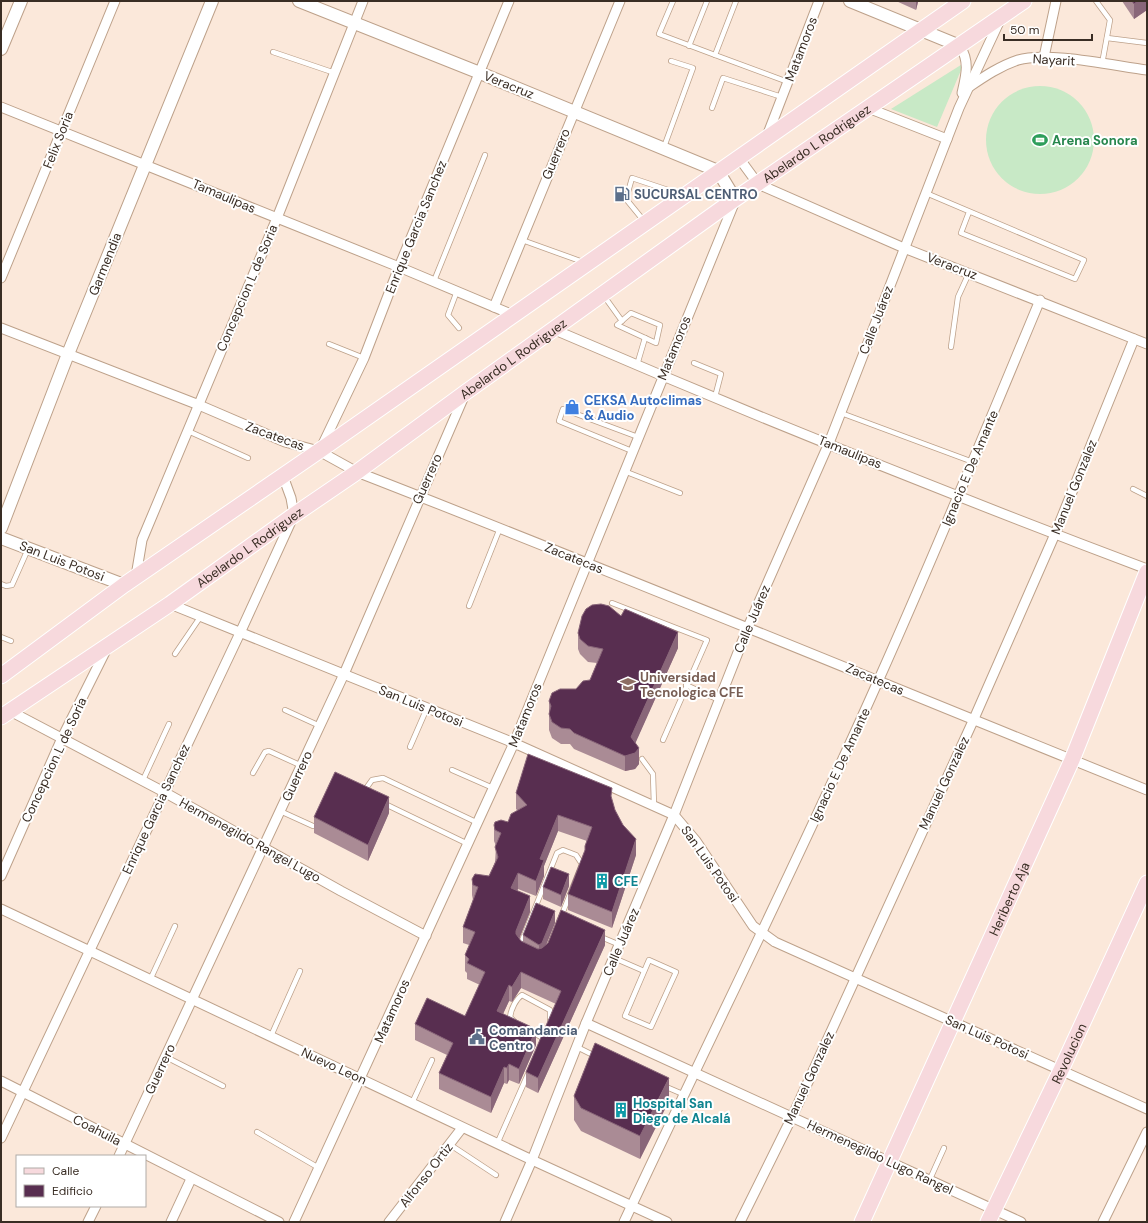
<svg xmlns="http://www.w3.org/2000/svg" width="1148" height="1223" font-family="'DM Sans',sans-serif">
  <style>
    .green { fill: #c8e9c6 }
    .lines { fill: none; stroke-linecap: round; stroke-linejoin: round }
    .service-casing { stroke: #bda18a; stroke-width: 6 }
    .minor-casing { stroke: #bda18a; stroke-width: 11 }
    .tertiary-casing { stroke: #bda18a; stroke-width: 14 }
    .primary-casing { stroke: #fff; stroke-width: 17 }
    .service { stroke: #fff; stroke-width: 4.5 }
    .minor { stroke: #fff; stroke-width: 9 }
    .tertiary { stroke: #fff; stroke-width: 12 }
    .primary { stroke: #f7d9dd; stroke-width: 15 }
    .wall { fill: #aa8b95 }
    .shaded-wall { fill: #896679 }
    .building { fill: #582e50; stroke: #896679 }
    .labels { text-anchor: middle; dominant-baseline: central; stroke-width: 4; stroke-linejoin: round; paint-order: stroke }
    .street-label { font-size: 13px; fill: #392d24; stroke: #fff }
    .leisure-label { font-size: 13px; font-weight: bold; fill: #27864d; stroke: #fff; text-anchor: start }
    .service-label { font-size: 13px; font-weight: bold; fill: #4e5e75; stroke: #fff; text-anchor: start }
    .shop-label { font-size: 13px; font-weight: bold; fill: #366cbe; stroke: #fff; text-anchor: start }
    .education-label { font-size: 13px; font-weight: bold; fill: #785e54; stroke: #fff; text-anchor: start }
    .culture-label { font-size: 13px; font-weight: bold; fill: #0d838f; stroke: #fff; text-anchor: start }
  </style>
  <rect width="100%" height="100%" fill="#fbe8da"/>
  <g class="green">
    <path d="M964,63L937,127L891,109Z"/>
    <circle cx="1040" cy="140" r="54"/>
  </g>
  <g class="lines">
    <defs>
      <g id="service">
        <path d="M673,1L659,34L715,55"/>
        <path d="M736,1L715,55L788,82"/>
        <path d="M1096,1L1110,20L1102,64"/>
        <path d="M1107,38L1147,43"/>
        <path d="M689,46L707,1"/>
        <path d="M273,52L335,73"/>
        <path d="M712,108L723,78L782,97"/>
        <path d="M664,147L693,68L671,61"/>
        <path d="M926,193L1084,260L1075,279L961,233L969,212"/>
        <path d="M644,221L626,199L632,178L680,194"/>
        <path d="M522,240L583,262"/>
        <path d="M434,281L485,155"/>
        <path d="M457,291L448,315L459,328"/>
        <path d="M604,296L622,321"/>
        <path d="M631,313L660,325L656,343L617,325Z"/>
        <path d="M329,344L364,358"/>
        <path d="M951,347L958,297L969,273"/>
        <path d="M694,363L721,374L715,397"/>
        <path d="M637,365L645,338"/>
        <path d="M841,413L973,462"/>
        <path d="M188,431L248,458"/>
        <path d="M632,451L559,421L563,409L638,437"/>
        <path d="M624,471L680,493"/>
        <path d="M1133,489L1147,496"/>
        <path d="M1,584L6,586L12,585L28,549"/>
        <path d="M612,603L707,640L663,740"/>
        <path d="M469,606L500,528"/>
        <path d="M1,637L11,641"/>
        <path d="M175,654L201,616"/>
        <path d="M686,685L719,700"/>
        <path d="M285,710L320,726"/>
        <path d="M410,747L427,708"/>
        <path d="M642,759L653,774L654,806"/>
        <path d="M452,770L493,788"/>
        <path d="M253,773L265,752L269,751L302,766"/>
        <path d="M143,780L169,724"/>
        <path d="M368,793L367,787L372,780L383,778L478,823"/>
        <path d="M383,803L468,844"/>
        <path d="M280,811L313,826"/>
        <path d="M563,850L576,855L582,864L545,957L540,961L523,953L519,948L557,853Z"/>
        <path d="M601,937L620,945"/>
        <path d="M614,958L644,971"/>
        <path d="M649,960L676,972L651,1027L625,1016Z"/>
        <path d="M150,980L175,926"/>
        <path d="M514,1021L510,1017C511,1009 516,999 522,995L550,1010V1019"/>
        <path d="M530,1031L543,1038"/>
        <path d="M271,1036L300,971"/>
        <path d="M577,1047L595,1056"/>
        <path d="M166,1057L223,1086"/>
        <path d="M664,1086L685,1095"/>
        <path d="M412,1103L432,1060"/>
        <path d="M257,1132L319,1168"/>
        <path d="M449,1144L496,1175"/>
        <path d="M497,1144L528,1074"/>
        <path d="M930,1179L944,1148"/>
      </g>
      <g id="minor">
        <path d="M960,46C970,62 966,75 962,93"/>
        <path d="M1044,57L1056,1"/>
        <path d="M969,87C985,76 1000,66 1018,60C1047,51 1115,66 1147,70"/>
        <path d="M1,107L399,267L513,315"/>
        <path d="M868,108L947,139"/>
        <path d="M767,136L819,1"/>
        <path d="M739,158L758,184L904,248L1147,344"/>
        <path d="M1,278L115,1"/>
        <path d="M494,307L620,1"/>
        <path d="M1,328L199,405L285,442L319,451L357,472C622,575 884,684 1147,790"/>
        <path d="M555,330C750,414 948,494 1147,569"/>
        <path d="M321,448L364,358L399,267L509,1"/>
        <path d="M136,576L142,540L277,218L363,1"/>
        <path d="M170,604L514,743L674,815L696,841L753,926L775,942L1147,1109"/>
        <path d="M10,711L164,792L341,891L426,936"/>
        <path d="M1,876L62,738L107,648"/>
        <path d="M1,909L532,1160L667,1222"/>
        <path d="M586,1023L1021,1222"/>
        <path d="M1,1081L279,1222"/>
        <path d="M1,1138L240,633L294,515L291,498L283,476"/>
        <path d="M119,1156L344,674L465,394"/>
        <path d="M88,1222L96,1206"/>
        <path d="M171,1222L191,1179"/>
        <path d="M294,1222L514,743L735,201"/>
        <path d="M389,1222L462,1128"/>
        <path d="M505,1222L532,1160L586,1023L674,815L748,627L829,443L959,108L1000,20"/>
        <path d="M624,1222C708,1041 798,862 879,679C935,554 987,427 1040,300"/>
        <path d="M740,1222L792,1117L973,721L1055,534L1134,339"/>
        <path d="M1103,1222L1147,1132"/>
      </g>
      <g id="tertiary">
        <path d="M299,1L480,73L718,171L735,199"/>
        <path d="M850,1L960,46"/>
        <path d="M1,49L21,1"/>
        <path d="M1,528L68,354L212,1"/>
        <path d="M1,538L124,585"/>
      </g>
      <g id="primary">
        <path d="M1,676L124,585L319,451L963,1"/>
        <path id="s1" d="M1,717L170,604L294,515L357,472L466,392L735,199L1024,1"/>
        <path id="s2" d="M862,1222L1072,760L1147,572"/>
        <path id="s3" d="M988,1222L1061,1070L1147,883"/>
      </g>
    </defs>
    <use href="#service" class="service-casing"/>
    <use href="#minor" class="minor-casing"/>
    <use href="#tertiary" class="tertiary-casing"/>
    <use href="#primary" class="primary-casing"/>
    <use href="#service" class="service"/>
    <use href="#minor" class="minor"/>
    <use href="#tertiary" class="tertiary"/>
    <use href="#primary" class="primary"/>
  </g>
  <g class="wall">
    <path d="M896,1H920L918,2L916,10Z"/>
    <path d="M1122,1H1147V10L1134,19Z"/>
    <path d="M621,616L678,648L635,743L639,764L635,769L625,771L574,749L570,744H561L552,738L549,730V701L576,689L590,680L597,663L588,662L580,654L578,649V633Z"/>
    <path d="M516,793L612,800L615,810L636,855L612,928L568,910V894L585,851V846L587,841L558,831L544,866V876L536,896L518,889L517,890L530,912L519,938L521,941L523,942V935L555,923L546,945H605L538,1093L526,1087V1072L556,1004L521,988L512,1002L509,1001L503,1014L536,1045L519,1084L509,1080L507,1084L504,1083L491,1113L439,1089V1073L447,1055L415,1040V1024L465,1016L480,985L467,979V973L465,971V955L469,945L463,943V927L473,900L472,895V879L489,876L495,862L496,846L494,841V825L508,822L518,811L516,809Z"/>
    <path d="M389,813L368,861L314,833V817Z"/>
    <path d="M569,886L561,907L543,899V887Z"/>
    <path d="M574,1096L669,1101L640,1159L581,1131L574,1120Z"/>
  </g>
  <g class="shaded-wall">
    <path d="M916,1H920L918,2L916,10Z"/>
    <path d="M1138,1H1147V10L1134,19V4Z"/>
    <path d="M678,632V648L631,753V737Z"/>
    <path d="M639,748V764L635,769L625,771V756Z"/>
    <path d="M389,797V813L368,861V845Z"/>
    <path d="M558,815V831L544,866V876L536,896V881L540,859Z"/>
    <path d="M636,839V855L612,928V912Z"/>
    <path d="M518,873V889L511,903V888Z"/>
    <path d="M569,874V886L561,907V895Z"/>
    <path d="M530,896V912L516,947V931Z"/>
    <path d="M555,911V923L542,955L539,957V945Z"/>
    <path d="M605,930V945L538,1093V1078Z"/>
    <path d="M521,972V988L512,1002V987Z"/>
    <path d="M509,985V1001L497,1027V1011Z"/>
    <path d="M536,1029V1045L519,1084V1069Z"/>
    <path d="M509,1064V1080L507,1084V1068Z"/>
    <path d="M504,1067V1083L491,1113V1097Z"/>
    <path d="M669,1078V1101L640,1159V1136Z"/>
  </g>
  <g class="building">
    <path d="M1132,1H1138L1134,4Z"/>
    <path d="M601,604L609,606L621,616L625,609L678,632L631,737L639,748L635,753L625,756L574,733L570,729L561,728L552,722L549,714L551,706L549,701L552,693L560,689H576L583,681L590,680L603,649L588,646L580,639L578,633L582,616L586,609L592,605Z"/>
    <path d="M528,754L612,788L611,796L615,810L623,825L636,839L612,912L568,894L585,850V846L592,827L558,815L540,859L544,860L536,881L518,873L511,888L530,896L516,931V934L521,941L538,949L542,948L548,943L561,910L605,930L538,1078L526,1072L561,991L521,972L512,987L509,985L497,1011L536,1029L519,1069L509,1064L507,1068L504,1067L491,1097L439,1073L453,1043L415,1024L427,998L465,1016L485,972L467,963L469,959L465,955L475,932L463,927L478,887L473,885L472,879L475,874L489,876L498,857L495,847L501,833L495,830L494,825L495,822L501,820L508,822L511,814L527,805L516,793Z"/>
    <path d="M335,772L389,797L368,845L314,817Z"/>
    <path d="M551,867L569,874L561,895L543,887Z"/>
    <path d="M536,903L555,911L542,943L539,945L523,935Z"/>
    <path d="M595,1043L669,1078L640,1136L581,1108L574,1096Z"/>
  </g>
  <defs>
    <symbol id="stadium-bare" viewBox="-9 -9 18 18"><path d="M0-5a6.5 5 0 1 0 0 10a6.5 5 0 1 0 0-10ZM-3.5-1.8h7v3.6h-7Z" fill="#2e9e5b" stroke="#fff" stroke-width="2.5" paint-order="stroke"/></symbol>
    <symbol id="fuel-bare" viewBox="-9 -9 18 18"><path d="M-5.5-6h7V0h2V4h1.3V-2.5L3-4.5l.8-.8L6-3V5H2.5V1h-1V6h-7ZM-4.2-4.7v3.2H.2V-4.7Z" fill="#5c6f8a" stroke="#fff" stroke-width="2.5" paint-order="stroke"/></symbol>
    <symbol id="shop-bare" viewBox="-9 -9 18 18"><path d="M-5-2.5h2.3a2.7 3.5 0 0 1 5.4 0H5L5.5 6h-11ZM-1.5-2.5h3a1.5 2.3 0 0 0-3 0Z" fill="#3f7fe0" stroke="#fff" stroke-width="2.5" paint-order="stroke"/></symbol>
    <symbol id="university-bare" viewBox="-9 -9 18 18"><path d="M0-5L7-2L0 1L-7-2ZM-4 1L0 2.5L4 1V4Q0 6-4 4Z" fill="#8d6e63" stroke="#fff" stroke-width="2.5" paint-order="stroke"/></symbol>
    <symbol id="building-bare" viewBox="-9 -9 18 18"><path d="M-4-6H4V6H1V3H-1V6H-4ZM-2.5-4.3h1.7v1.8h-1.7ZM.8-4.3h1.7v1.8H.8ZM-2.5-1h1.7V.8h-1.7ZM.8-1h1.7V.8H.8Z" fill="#0f9aa8" stroke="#fff" stroke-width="2.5" paint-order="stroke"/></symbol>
    <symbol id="civic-bare" viewBox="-9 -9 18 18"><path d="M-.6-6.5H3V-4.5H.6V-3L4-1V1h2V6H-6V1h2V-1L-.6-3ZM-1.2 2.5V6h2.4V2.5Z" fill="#5c6f8a" stroke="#fff" stroke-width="2.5" paint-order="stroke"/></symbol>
  </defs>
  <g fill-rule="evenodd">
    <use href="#stadium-bare" x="1029" y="129" width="22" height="22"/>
    <use href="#fuel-bare" x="611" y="183" width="22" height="22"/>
    <use href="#shop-bare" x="561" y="396" width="22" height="22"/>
    <use href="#university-bare" x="617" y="673" width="22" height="22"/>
    <use href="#building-bare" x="591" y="870" width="22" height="22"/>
    <use href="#civic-bare" x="466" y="1026" width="22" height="22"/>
    <use href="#building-bare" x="610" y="1099" width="22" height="22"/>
  </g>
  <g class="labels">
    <g class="street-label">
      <text transform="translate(801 49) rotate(-69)">Matamoros</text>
      <text transform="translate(1054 60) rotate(3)">Nayarit</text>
      <text transform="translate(509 85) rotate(22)">Veracruz</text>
      <text transform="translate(58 140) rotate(-68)">Felix Soria</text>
      <text stroke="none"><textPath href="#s1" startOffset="997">Abelardo L Rodriguez</textPath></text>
      <text transform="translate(556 154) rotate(-68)">Guerrero</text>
      <text transform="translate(224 196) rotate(23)">Tamaulipas</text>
      <text transform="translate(416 227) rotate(-68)">Enrique Garcia Sanchez</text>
      <text transform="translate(105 264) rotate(-68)">Garmendia</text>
      <text transform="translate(952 266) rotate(21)">Veracruz</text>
      <text transform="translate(247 288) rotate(-67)">Concepcion L de Soria</text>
      <text transform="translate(876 320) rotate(-69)">Calle Juárez</text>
      <text transform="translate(674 348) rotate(-68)">Matamoros</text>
      <text stroke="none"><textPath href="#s1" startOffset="625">Abelardo L Rodriguez</textPath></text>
      <text transform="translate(275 436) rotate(20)">Zacatecas</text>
      <text transform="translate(850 452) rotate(22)">Tamaulipas</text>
      <text transform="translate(970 468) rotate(-67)">Ignacio E De Amante</text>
      <text transform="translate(427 479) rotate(-66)">Guerrero</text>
      <text transform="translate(1074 487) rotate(-68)">Manuel Gonzalez</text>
      <text stroke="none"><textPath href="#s1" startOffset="301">Abelardo L Rodriguez</textPath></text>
      <text transform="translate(574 558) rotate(22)">Zacatecas</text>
      <text transform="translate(62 561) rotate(21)">San Luis Potosi</text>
      <text transform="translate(752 619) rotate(-67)">Calle Juárez</text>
      <text transform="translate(875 679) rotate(23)">Zacatecas</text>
      <text transform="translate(421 706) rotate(22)">San Luis Potosi</text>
      <text transform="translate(525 715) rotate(-68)">Matamoros</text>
      <text transform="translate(54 760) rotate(-65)">Concepcion L de Soria</text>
      <text transform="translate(840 765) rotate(-65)">Ignacio E De Amante</text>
      <text transform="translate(297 776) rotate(-65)">Guerrero</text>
      <text transform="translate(944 783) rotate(-65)">Manuel Gonzalez</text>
      <text transform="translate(156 809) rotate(-65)">Enrique Garcia Sanchez</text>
      <text transform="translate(250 840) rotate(29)">Hermenegildo Rangel Lugo</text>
      <text transform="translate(710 864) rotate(55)">San Luis Potosi</text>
      <text stroke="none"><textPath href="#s2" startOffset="355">Heriberto Aja</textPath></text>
      <text transform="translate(621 942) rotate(-67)">Calle Juárez</text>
      <text transform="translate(392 1011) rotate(-66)">Matamoros</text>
      <text transform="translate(987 1037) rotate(24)">San Luis Potosi</text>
      <text stroke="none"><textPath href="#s3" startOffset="187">Revolucion</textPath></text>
      <text transform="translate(334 1066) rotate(25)">Nuevo Leon</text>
      <text transform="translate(160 1069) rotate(-65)">Guerrero</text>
      <text transform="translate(809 1078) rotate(-65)">Manuel Gonzalez</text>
      <text transform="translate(97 1130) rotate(27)">Coahuila</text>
      <text transform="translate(880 1157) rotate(25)">Hermenegildo Lugo Rangel</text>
      <text transform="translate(426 1175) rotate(-52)">Alfonso Ortiz</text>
    </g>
    <g class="leisure-label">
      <text x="1052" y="140">Arena Sonora</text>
    </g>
    <g class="service-label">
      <text x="634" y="194">SUCURSAL CENTRO</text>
      <text x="489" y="1030">Comandancia<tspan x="489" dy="15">Centro</tspan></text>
    </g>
    <g class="shop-label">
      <text x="584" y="400">CEKSA Autoclimas<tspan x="584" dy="15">&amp; Audio</tspan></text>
    </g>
    <g class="education-label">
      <text x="640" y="677">Universidad<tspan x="640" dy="15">Tecnologica CFE</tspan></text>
    </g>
    <g class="culture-label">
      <text x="614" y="881">CFE</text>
      <text x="633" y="1103">Hospital San<tspan x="633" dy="15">Diego de Alcalá</tspan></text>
    </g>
  </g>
  <rect width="1148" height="1223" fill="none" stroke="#392d24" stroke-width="4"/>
  <rect x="16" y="1155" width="130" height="52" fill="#ffffff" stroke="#b0aba7"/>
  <rect x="24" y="1168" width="20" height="6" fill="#f7d9dd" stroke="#b0aba7"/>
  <text x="52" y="1175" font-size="12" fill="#392d24">Calle</text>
  <rect x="24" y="1185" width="20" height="12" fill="#582e50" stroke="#b0aba7"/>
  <text x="52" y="1195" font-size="12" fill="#392d24">Edificio</text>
  <path d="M1004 34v6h88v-6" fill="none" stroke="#392d24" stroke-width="2"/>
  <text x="1010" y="34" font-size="12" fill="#392d24" stroke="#ffffff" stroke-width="3" paint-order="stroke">50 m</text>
</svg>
